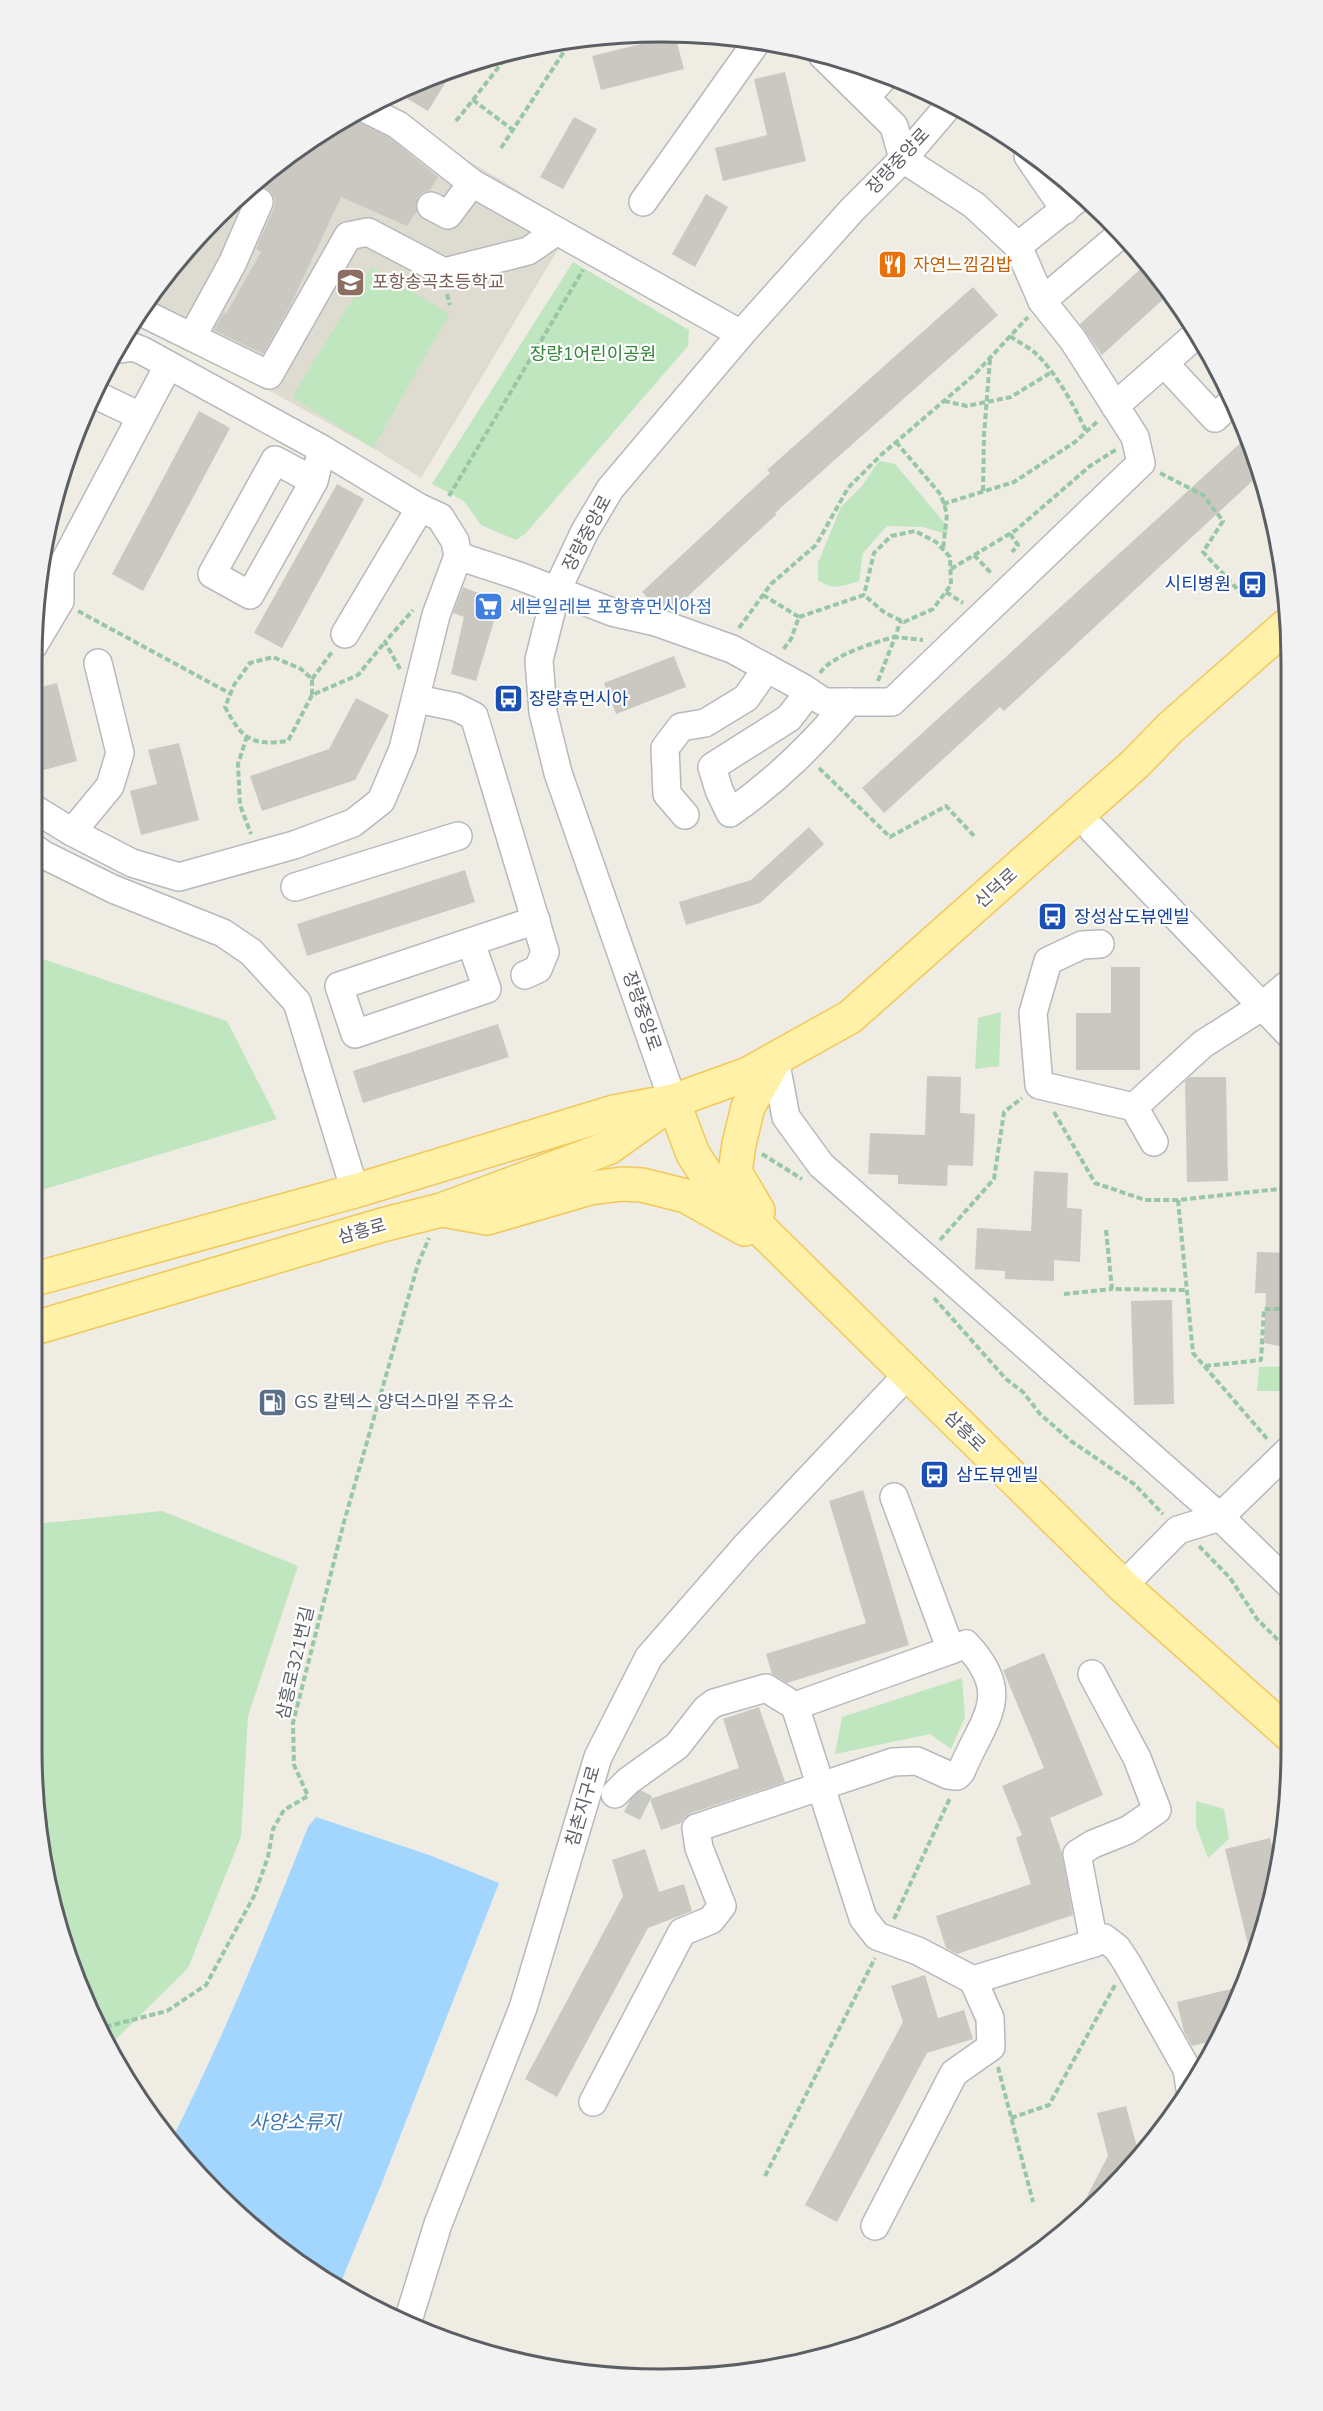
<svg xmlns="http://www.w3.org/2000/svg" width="1323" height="2411" font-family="'Nunito Sans','Noto Sans KR',sans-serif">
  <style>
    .education { fill: #dedbd1 }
    .green { fill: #bfe6bf }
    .water { fill: #a2d6ff }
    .building { fill: #cbc8c2 }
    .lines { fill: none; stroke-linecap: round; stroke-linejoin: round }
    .minor-tunnel { stroke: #c9c9c3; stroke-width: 27; stroke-dasharray: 27 14; stroke-linecap: butt }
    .minor-casing { stroke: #b6b9bd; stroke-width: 30 }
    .major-casing { stroke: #f3c857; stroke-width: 36 }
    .path { stroke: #98c7a5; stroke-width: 4; stroke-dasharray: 6 3; stroke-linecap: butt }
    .minor { stroke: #fff; stroke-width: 27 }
    .major { stroke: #fff1a7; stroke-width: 33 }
    .labels { text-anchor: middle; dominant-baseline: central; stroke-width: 4.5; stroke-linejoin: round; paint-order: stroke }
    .street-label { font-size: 18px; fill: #5b5f64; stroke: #fff }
    .food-label { font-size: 18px; fill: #c56008; stroke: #fff; text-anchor: start }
    .education-label { font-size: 18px; fill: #785e54; stroke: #fff; text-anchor: start }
    .park-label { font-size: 18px; fill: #338338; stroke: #fff }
    .transit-label { font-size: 18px; fill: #164399; stroke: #fff; text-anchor: start }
    .shop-label { font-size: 18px; fill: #366cbe; stroke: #fff; text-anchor: start }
    .service-label { font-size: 18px; fill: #4e5e75; stroke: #fff; text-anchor: start }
    .water-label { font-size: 20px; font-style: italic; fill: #3e76b2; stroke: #fff }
    .rim { fill: none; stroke: #5b5f64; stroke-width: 3 }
  </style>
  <rect width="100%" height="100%" fill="#eeece3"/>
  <path class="education" d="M371,104L501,180L572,226L421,478L373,448L137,317L188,246L278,161Z"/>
  <g class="green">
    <path d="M573,262L689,330L688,346L526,533L516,540L481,525L464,501L432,484Z"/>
    <path d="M372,267L449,314L373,448L292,397Z"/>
    <path d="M879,461L895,464L948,527L947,534L923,527L887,526L863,553L859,581C843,586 834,591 818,580V563L841,507L862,486Z"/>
    <path d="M34,956L227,1021L277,1119L35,1192Z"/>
    <path d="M1001,1012L999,1066L975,1069L978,1018Z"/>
    <path d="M1289,1366V1391H1257L1259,1367Z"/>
    <path d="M162,1511L298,1566L248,1716L241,1837L188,1968L108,2047L97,2028L65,1952L37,1832L36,1524Z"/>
    <path d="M962,1678L965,1717L951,1749L930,1734L835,1754L842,1717Z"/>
    <path d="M1196,1801L1224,1809L1229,1839L1208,1858L1196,1826Z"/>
  </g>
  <path class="water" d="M316,1817L429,1855L499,1883L381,2185L338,2289L311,2273L216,2195L170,2143C222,2041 266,1933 308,1827Z"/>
  <g class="building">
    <path d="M642,34L675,35L684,69L601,90L592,56L645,43Z"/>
    <path d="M453,70L428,111L396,92Z"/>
    <path d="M785,72L806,161L723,181L715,148L767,135L754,79Z"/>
    <path d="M351,116L357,122L390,138L438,177L430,190L422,193L417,198V211L407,226L341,197L291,304L263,354L214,330L224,312L226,314L261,252L256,249L274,208L275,200L271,192L265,187H251L278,161L283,158L290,162L297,150Z"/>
    <path d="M574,117L597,129L563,189L540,177Z"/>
    <path d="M706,194L728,207L695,267L672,254Z"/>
    <path d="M1146,264L1170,293L1102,355L1080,324Z"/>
    <path d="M973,287L998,315L775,513L777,514L672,611L655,606L642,592L770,473L767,470Z"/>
    <path d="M199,411L230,428L143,591L112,574Z"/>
    <path d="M1247,437L1258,459L1261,473L1004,711L1000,707L884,813L862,788Z"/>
    <path d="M337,484L364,499L282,648L254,633Z"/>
    <path d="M463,587L491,598L496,606L497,611L476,681L451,674L464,617L453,613Z"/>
    <path d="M674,656L686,687L616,714L604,683Z"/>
    <path d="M57,683L77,761L33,773V689Z"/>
    <path d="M356,698L389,715L355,780L262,811L250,776L329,749Z"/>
    <path d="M179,743L199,820L141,835L130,791L157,784L148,750Z"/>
    <path d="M809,827L824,844L760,903L686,925L679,902L751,880Z"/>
    <path d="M465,870L475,902L307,956L297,924Z"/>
    <path d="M1111,967H1140V1070H1076V1013H1111Z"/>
    <path d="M498,1024L509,1057L363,1103L353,1071Z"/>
    <path d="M927,1076L961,1077L960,1113L975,1114L973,1166L948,1165L947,1186L898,1184V1175L868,1174L870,1133L925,1135Z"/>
    <path d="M1190,1077H1226L1228,1181L1187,1182L1185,1081Z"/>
    <path d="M1034,1171L1068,1173L1067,1208L1082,1209L1080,1262L1054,1260V1281L1005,1279V1271L975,1269L977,1228L1031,1231Z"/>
    <path d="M1257,1252L1288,1253L1289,1348L1264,1343L1266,1293H1255Z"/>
    <path d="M1172,1300L1174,1404L1134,1405L1131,1301Z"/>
    <path d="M863,1490L909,1645L787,1683L772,1674L766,1654L866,1623L829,1501Z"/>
    <path d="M1044,1653L1103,1795L1050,1818L1062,1853L1073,1915L957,1954L946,1948L936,1916L1031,1884L1016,1838L1022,1835L1002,1786L1044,1768L1003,1670Z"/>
    <path d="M759,1707L785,1782L691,1813L685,1817L681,1823L661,1830L650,1799L739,1768L723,1719Z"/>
    <path d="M1270,1838L1277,1868L1270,1913L1251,1957L1225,1849Z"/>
    <path d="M645,1849L659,1892L684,1884L692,1911L648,1928L557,2097L525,2079L623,1896L612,1860Z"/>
    <path d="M925,1975L938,2018L964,2010L973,2039L927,2053L837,2222L805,2205L903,2022L891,1986Z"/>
    <path d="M1239,1987L1217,2040L1192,2046L1184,2032L1177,2002Z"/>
    <path d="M1126,2106L1137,2147L1151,2143L1135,2165L1077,2223L1074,2221L1108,2156L1097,2113Z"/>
  </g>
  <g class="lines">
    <path class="minor-tunnel" d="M630,1800L646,1808"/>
    <defs>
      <g id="minor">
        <path d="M866,97L886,75"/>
        <path d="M364,108L398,125L472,183L557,231"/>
        <path d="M1028,156L1065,210"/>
        <path d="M643,202L758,40"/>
        <path d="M431,206L448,215L472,183"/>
        <path d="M1018,246L1081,196"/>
        <path d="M1042,301L1121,234"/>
        <path d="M141,312L269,375L348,236L368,232L444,272L528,251L557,231L741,334"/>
        <path d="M192,337L232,264L259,202"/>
        <path d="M1164,363L1215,418L1231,403"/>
        <path d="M96,395L140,416"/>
        <path d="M1115,406L1197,334"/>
        <path d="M314,481L275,460L212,574L250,595L314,481L322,449"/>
        <path d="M458,556L519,576L612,612L656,622L732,649L803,688L824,702H892L1141,463L1135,437L1073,340L1042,301L1018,246L974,205L903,159L894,126L822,55"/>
        <path d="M345,634L420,508"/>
        <path d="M33,646L60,601V570L168,366"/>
        <path d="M809,692L789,718L712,767L719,790L730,813C777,780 812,745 849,702"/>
        <path d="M417,699L456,707L474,716L545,952L538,969L525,975"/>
        <path d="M33,808L72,832L132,863L179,877L294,845L353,823L381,801L403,749L436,615L458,556L455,541L440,517L420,508L322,449L143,351L133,347L114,350"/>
        <path d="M685,815L667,794L665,748L681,727L705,723L746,698L767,668"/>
        <path d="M1093,830L1288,1033"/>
        <path d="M72,832L110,786L120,753L98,663"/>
        <path d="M34,848L44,855L113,889L223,933L251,952L297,1002L355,1191"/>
        <path d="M295,887L458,836"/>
        <path d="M471,943L487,989L355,1034L339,986L536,920"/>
        <path d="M1100,944L1082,945L1048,961L1033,1013L1039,1085L1134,1107L1203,1044L1261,1007L1287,985"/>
        <path d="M775,1059L786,1117L821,1165L1220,1517L1289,1584"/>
        <path d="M673,1101L558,773L543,712L539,660L556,592L585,531L610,489L741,334L852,210L903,159L950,104"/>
        <path d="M1134,1107L1154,1142"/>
        <path d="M1123,1586L1178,1530L1220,1517L1289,1450"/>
        <path d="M1092,1674L1137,1758L1157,1810L1128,1830L1093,1844L1077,1854L1094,1943"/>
        <path d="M795,1706L951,1650"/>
        <path d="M615,1794L628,1781L677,1746L706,1709L714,1703L766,1688L795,1706L863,1918L877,1936L918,1951L973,1980L1094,1943L1104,1938L1117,1948L1127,1963L1187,2069L1190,2089"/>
        <path d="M593,2102L682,1932L711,1920L722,1906L699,1848L696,1828L893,1762L917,1761L948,1775L957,1776L961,1772C983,1718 1015,1696 966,1644L951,1650L894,1497"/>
        <path d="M875,2226L954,2073L991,2047L990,2018L973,1980"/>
        <path d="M407,2324L438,2224L523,2008L598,1757L649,1657L744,1548L908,1374"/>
      </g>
      <g id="major">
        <path d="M673,1101L693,1154L708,1177L1123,1586L1290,1735"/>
        <path d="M443,1210L487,1218L590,1188L622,1184L642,1185L686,1196L745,1229"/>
        <path d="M758,1211L735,1172L739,1144L748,1107L775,1059"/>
        <path d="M35,1279L355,1191L614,1112L673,1101L748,1074L850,1017L1135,764L1170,728L1286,626"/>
        <path d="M35,1328L382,1225L441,1210L608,1148L667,1106"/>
      </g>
    </defs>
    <use href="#minor" class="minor-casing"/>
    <use href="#major" class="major-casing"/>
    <g class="path">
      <path d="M473,100L511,51"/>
      <path d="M456,121L473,100L513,130"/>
      <path d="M501,148L571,41"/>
      <path d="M447,294L450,305"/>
      <path d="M1010,336C1018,342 1027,346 1034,352C1054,369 1075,407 1086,431"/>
      <path d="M944,401L967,406L1011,397L1050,373"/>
      <path d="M896,442L941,495L947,514L943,549"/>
      <path d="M1160,473L1203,495L1223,521L1203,552L1240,592"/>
      <path d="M983,491L984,435L990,359"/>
      <path d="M449,496L583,270"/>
      <path d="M943,504L1014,482L1075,442L1099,420"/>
      <path d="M1010,534L1018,545L1012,552"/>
      <path d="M974,555L992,574"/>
      <path d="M951,569L1016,530L1090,466L1117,449"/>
      <path d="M946,592L963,603"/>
      <path d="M763,595L799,617L791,639L782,651"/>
      <path d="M78,611L231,694"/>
      <path d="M799,617L864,595L885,613L904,622L933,609L951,585L950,557L936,542L915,531L891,536L874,553L864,595"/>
      <path d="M739,628L771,584L816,545L848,488L881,455L974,375L1028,317"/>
      <path d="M400,669L385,642L413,610"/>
      <path d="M820,673C831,656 874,642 895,637L901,620"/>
      <path d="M312,679L332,652"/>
      <path d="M878,681L895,637L923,640"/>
      <path d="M312,695L288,741C251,746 242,739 225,707L234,685L250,663L273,657L301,669L312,679V695L358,675L385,642"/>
      <path d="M247,736L238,764L240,805L251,834"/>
      <path d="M819,768L890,837L946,806L975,837"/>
      <path d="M1054,1112L1095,1183L1145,1200H1178L1288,1188"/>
      <path d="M762,1154L802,1179"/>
      <path d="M1178,1200L1193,1353L1269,1441"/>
      <path d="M1106,1230L1112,1289L1187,1290"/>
      <path d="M940,1240L994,1179L1004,1112L1022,1098"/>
      <path d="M1064,1294L1112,1289"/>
      <path d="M934,1298L1006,1379L1023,1392L1040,1414L1071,1441L1134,1484L1163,1514"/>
      <path d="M1205,1366L1261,1360L1264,1309H1289"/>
      <path d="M1199,1546L1230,1578L1257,1619L1290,1652"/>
      <path d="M894,1919L950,1798"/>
      <path d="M97,2029L167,2011L206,1985L254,1896L268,1857L273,1829L284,1810L308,1796L294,1765L293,1723L344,1522L418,1264L429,1238"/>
      <path d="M998,2067L1033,2202"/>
      <path d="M1011,2118L1049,2105L1115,1985"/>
      <path d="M765,2176L875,1958"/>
    </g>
    <use href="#minor" class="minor"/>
    <use href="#major" class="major"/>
  </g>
  <defs>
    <symbol id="restaurant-square" viewBox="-11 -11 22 22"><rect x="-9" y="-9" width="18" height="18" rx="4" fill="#e8710a" stroke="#fff"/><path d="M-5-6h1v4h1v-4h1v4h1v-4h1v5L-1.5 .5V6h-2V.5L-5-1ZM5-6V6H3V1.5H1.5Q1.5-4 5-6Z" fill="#fff"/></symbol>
    <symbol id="school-square" viewBox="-11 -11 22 22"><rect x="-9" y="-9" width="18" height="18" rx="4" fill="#8d6e63" stroke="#fff"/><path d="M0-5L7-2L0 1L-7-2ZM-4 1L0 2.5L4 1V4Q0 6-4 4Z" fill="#fff"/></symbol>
    <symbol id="bus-square" viewBox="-11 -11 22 22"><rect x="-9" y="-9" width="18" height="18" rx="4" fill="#1a4fb4" stroke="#fff"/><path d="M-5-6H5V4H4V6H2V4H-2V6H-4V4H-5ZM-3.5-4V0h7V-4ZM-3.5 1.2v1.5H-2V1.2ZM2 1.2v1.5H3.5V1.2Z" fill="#fff"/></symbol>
    <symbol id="supermarket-square" viewBox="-11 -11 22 22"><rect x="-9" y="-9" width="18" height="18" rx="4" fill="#3f7fe0" stroke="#fff"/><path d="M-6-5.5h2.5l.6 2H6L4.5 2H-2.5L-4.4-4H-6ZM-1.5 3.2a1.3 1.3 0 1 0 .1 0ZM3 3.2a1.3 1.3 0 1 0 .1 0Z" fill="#fff"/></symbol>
    <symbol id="fuel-square" viewBox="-11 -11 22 22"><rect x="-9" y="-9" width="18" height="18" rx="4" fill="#5c6f8a" stroke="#fff"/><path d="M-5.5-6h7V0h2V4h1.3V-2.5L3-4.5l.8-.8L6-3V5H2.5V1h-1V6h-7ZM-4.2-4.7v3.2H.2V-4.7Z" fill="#fff"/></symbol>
  </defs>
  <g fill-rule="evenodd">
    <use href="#restaurant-square" x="876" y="248" width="33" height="33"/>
    <use href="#school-square" x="334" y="266" width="33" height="33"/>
    <use href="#bus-square" x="1236" y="568" width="33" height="33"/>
    <use href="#supermarket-square" x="472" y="590" width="33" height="33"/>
    <use href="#bus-square" x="492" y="682" width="33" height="33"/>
    <use href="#bus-square" x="1036" y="900" width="33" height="33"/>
    <use href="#fuel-square" x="256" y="1386" width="33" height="33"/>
    <use href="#bus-square" x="918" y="1458" width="33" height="33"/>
  </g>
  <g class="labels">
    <g class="street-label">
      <text transform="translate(898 161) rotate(-47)">장량중앙로</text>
      <text transform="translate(587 533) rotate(-62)">장량중앙로</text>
      <text transform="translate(996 888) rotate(-42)">신덕로</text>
      <text transform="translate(642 1011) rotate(71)">장량중앙로</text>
      <text transform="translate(362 1231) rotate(-16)">삼흥로</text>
      <text transform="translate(965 1431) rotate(45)">삼흥로</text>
      <text transform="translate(295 1663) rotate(-77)">삼흥로321번길</text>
      <text transform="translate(583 1806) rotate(-74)">침촌지구로</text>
    </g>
    <g class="food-label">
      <text x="913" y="265">자연느낌김밥</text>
    </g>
    <g class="education-label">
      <text x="372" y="282">포항송곡초등학교</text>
    </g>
    <g class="park-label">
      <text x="593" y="354">장량1어린이공원</text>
    </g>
    <g class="transit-label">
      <text x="1231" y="584" text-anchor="end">시티병원</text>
      <text x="529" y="699">장량휴먼시아</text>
      <text x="1074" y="917">장성삼도뷰엔빌</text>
      <text x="956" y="1475">삼도뷰엔빌</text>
    </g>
    <g class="shop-label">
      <text x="509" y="607">세븐일레븐 포항휴먼시아점</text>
    </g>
    <g class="service-label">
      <text x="294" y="1402">GS 칼텍스 양덕스마일 주유소</text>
    </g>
    <g class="water-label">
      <text x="295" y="2122">사양소류지</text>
    </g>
  </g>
  <path d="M0 0H1323V2411H0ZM661 42H662A619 619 0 0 1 1281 661V1750A619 619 0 0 1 662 2369H661A619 619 0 0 1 42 1750V661A619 619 0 0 1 661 42Z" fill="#f2f2f3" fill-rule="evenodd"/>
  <path class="rim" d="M661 42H662A619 619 0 0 1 1281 661V1750A619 619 0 0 1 662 2369H661A619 619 0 0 1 42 1750V661A619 619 0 0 1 661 42Z"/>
</svg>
